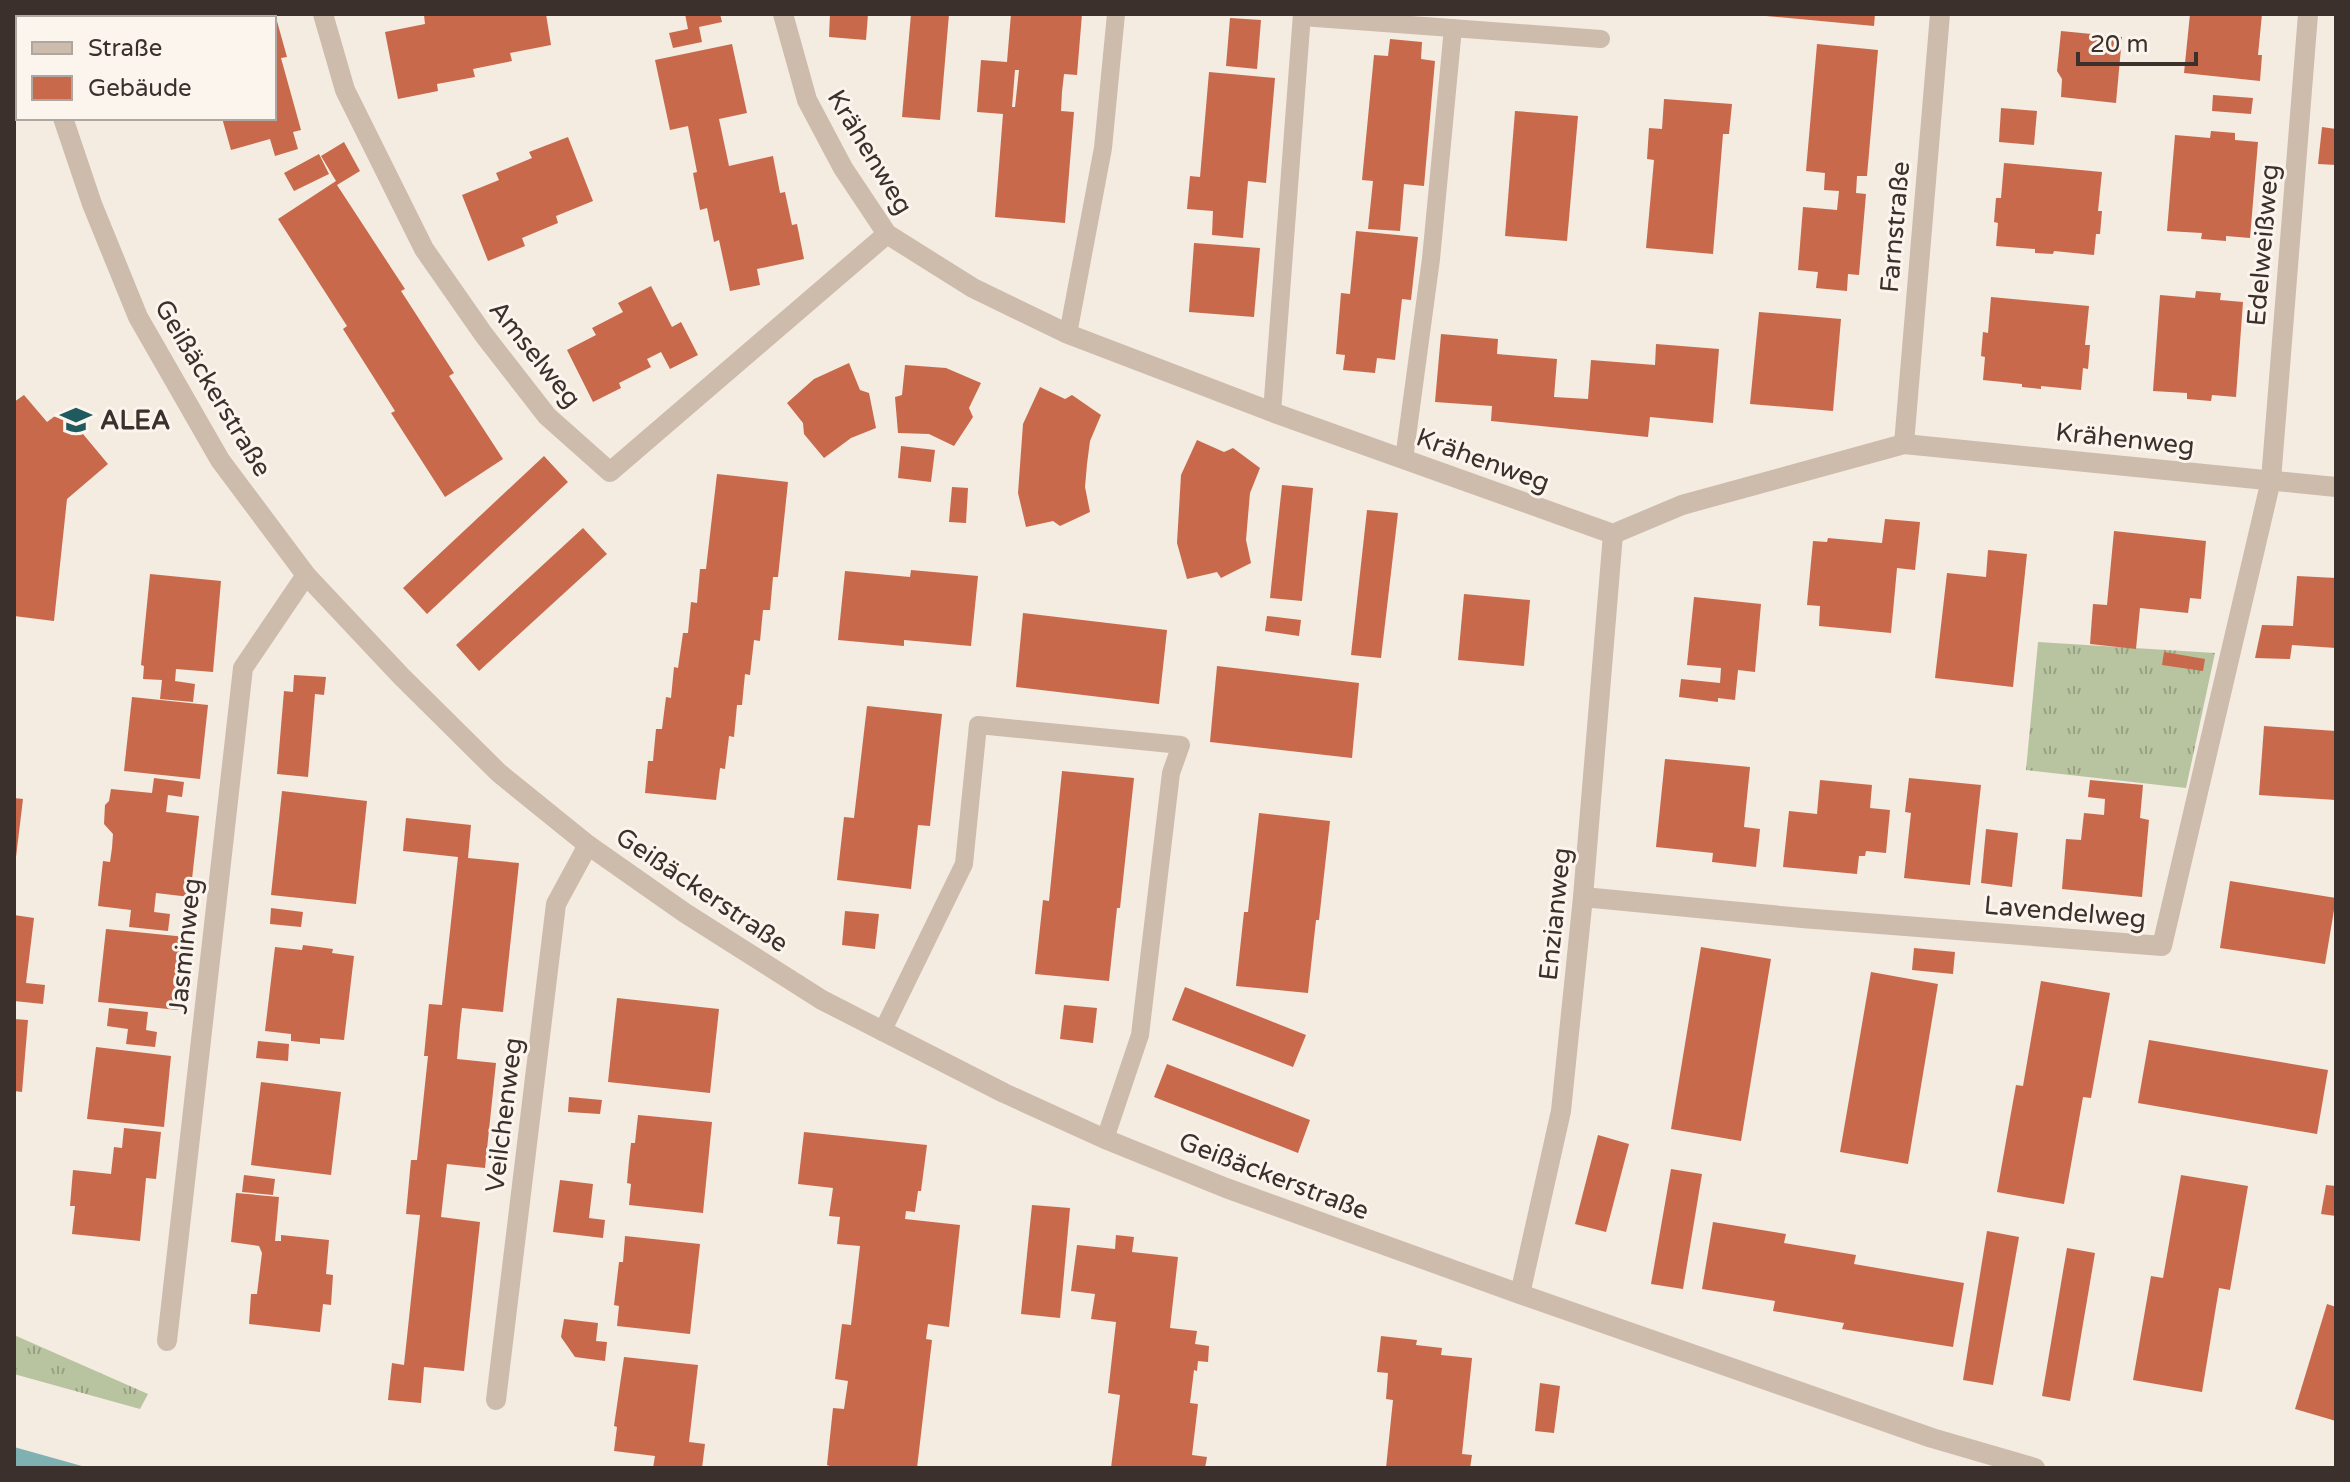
<svg xmlns="http://www.w3.org/2000/svg" width="2350" height="1482" font-family="'Varela Round',sans-serif">
  <style>
    .grass { fill: url(#grass-tufts) }
    .water { fill: #7fb0b2 }
    .building { fill: #c8694b; fill-rule: evenodd }
    .lines { fill: none; stroke-linecap: round; stroke-linejoin: round }
    .lane { stroke: #cdbbac; stroke-width: 18 }
    .street { stroke: #cdbbac; stroke-width: 20 }
    .labels { text-anchor: middle; dominant-baseline: central; stroke-width: 6; stroke-linejoin: round; paint-order: stroke }
    .street-label { font-size: 26px; fill: #3b302b; stroke: #fbf5ee }
    .poi-label { font-size: 26px; font-weight: bold; fill: #3b302b; stroke: #fbf5ee; text-anchor: start }
  </style>
  <defs>
    <pattern id="grass-tufts" width="24" height="20" patternUnits="userSpaceOnUse" patternTransform="scale(2)"><rect width="24" height="20" fill="#b8c4a0"/><path d="M3 7l-1-3M5 7V3M7 7l1-3M15 17l-1-3M17 17v-4M19 17l1-3" fill="none" stroke="#97a083"/></pattern>
  </defs>
  <rect width="100%" height="100%" fill="#f4ebe1"/>
  <g class="grass">
    <path d="M2038,642L2215,653L2186,788L2026,770Z"/>
    <path d="M14,1335L148,1394L140,1409L14,1374Z"/>
  </g>
  <path class="water" d="M14,1447L89,1468H14Z"/>
  <g class="building">
    <path d="M200,14H275L287,57L281,58L301,130L293,132L298,149L275,156L270,139L231,150L222,118H274V18H202Z"/>
    <path d="M427,14H546L551,45L510,53L512,61L473,69L475,77L437,84L438,91L398,99L385,32L425,24L424,15Z"/>
    <path d="M685,14H720L722,22L699,27L702,42L673,48L669,33L688,29Z"/>
    <path d="M830,14H868L866,40L829,37Z"/>
    <path d="M911,14H949L940,120L902,117Z"/>
    <path d="M1011,14H1082L1077,75L1064,74L1062,92L1061,111L1074,112L1065,223L995,217L1003,114L977,112L981,60L1007,62ZM1015,70H1019L1015,107H1012Z"/>
    <path d="M1766,14H1875L1874,26L1766,16Z"/>
    <path d="M2190,14H2262L2258,55H2262L2260,81L2184,73Z"/>
    <path d="M1230,18L1261,20L1257,69L1226,66Z"/>
    <path d="M2061,31L2122,37L2116,103L2061,97L2062,79L2057,71Z"/>
    <path d="M1390,39L1422,42L1421,59L1435,61L1424,186L1404,184L1400,231L1368,229L1373,181L1362,180L1374,55L1388,56Z"/>
    <path d="M732,44L747,113L719,119L729,166L773,156L780,193L785,192L792,225L797,224L804,259L757,269L760,285L730,291L719,240L714,242L707,208L700,210L693,173L697,172L688,126L670,130L655,60Z"/>
    <path d="M1817,44L1878,50L1867,176H1857L1856,193L1866,194L1859,275L1848,274L1847,291L1816,288L1818,272L1798,270L1803,207L1837,210L1839,191L1824,190L1825,173L1806,171Z"/>
    <path d="M1209,72L1275,78L1266,183L1248,181L1243,238L1212,235L1213,211L1187,209L1190,176L1200,177Z"/>
    <path d="M2213,95L2253,98L2251,114L2212,111Z"/>
    <path d="M1664,99L1732,104L1729,134H1723L1713,254L1646,248L1654,160L1647,159L1649,128L1662,129Z"/>
    <path d="M2001,108L2037,111L2034,145L1999,142Z"/>
    <path d="M1515,111L1578,116L1567,241L1505,236Z"/>
    <path d="M2322,127L2336,129V165L2318,164Z"/>
    <path d="M2211,131L2235,133V140L2258,142L2250,238L2226,236V241L2201,239L2202,233L2167,231L2175,135L2210,138Z"/>
    <path d="M568,137L593,201L556,216L558,223L522,238L525,246L488,261L462,195L499,180L496,173L532,158L529,152Z"/>
    <path d="M344,142L360,171L337,185L405,289L401,291L454,373L449,376L503,459L445,497L391,413L395,411L343,329L347,326L278,219L336,181L321,156Z"/>
    <path d="M319,154L329,174L294,191L284,173Z"/>
    <path d="M2004,163L2102,172L2098,211H2102L2100,234H2096L2094,255L2054,251L2053,254L2035,253V249L1996,246L1998,223L1994,222L1996,198H2001Z"/>
    <path d="M1356,231L1418,237L1411,300L1402,299L1395,360L1377,358L1375,373L1343,370L1345,355L1336,354L1341,293L1350,294Z"/>
    <path d="M1194,243L1260,248L1254,317L1189,312Z"/>
    <path d="M651,286L672,327L681,322L698,355L670,369L661,352L647,359L651,367L619,383L621,388L593,402L567,350L596,335L592,328L623,312L618,303Z"/>
    <path d="M2196,291L2221,293L2220,300L2243,302L2236,397L2212,395L2211,401L2187,399V393L2153,391L2160,295L2195,298Z"/>
    <path d="M1991,297L2089,306L2085,345H2090L2088,369L2083,368L2081,390L2041,386V389L2022,387V384L1983,380L1985,357L1981,356L1983,332L1988,333Z"/>
    <path d="M1759,312L1841,319L1833,411L1750,404Z"/>
    <path d="M1441,334L1498,339L1497,354L1557,359L1554,397L1588,399L1591,360L1655,365L1656,344L1719,349L1713,423L1650,417L1648,437L1491,421L1492,406L1435,402Z"/>
    <path d="M849,363L860,390L869,393L876,428L851,438L824,458L804,434L803,423L787,403L814,379Z"/>
    <path d="M905,365L946,368L981,383L969,408L973,417L954,446L929,434L898,433L895,397L902,395Z"/>
    <path d="M1040,387L1065,399L1072,395L1101,415L1090,441L1087,464L1085,487L1090,512L1060,526L1053,521L1026,527L1018,493L1023,424Z"/>
    <path d="M24,395L47,422L63,410L108,464L67,499L54,621L14,616V402Z"/>
    <path d="M1197,440L1224,452L1233,448L1260,468L1250,493L1248,516L1246,540L1251,563L1221,578L1217,572L1187,579L1177,543L1181,475Z"/>
    <path d="M901,446L935,450L931,482L898,478Z"/>
    <path d="M544,456L568,482L427,614L403,588Z"/>
    <path d="M717,474L788,482L778,577H773L770,610H763L760,641L754,640L750,675L745,674L742,705H737L734,737L729,736L725,769L720,768L716,800L645,793L648,761H653L656,729H662L666,697L671,698L674,667L678,668L683,633H688L691,602L697,603L700,569H706Z"/>
    <path d="M1282,485L1313,488L1302,601L1270,598Z"/>
    <path d="M952,487L968,488L966,523L949,522Z"/>
    <path d="M1367,510L1398,513L1381,658L1351,655Z"/>
    <path d="M1885,519L1920,522L1915,570L1897,568L1891,633L1819,626L1820,606L1807,605L1813,541L1827,542L1828,538L1882,543Z"/>
    <path d="M583,528L607,554L479,671L456,645Z"/>
    <path d="M2114,531L2206,541L2201,599L2190,598L2188,613L2140,608L2136,649L2090,644L2093,604L2107,605Z"/>
    <path d="M1988,550L2027,554L2013,687L1935,678L1947,573L1986,577Z"/>
    <path d="M911,570L978,576L971,646L904,640V646L838,640L845,571L910,577Z"/>
    <path d="M150,574L221,581L213,672L176,669L175,681L195,684L193,702L160,699L162,680L143,679L144,666L141,665Z"/>
    <path d="M2297,576L2336,578V648L2292,645L2290,659L2255,658L2262,625L2293,626Z"/>
    <path d="M1464,594L1530,600L1524,666L1458,660Z"/>
    <path d="M1694,597L1761,604L1755,672L1738,670L1735,700L1718,698V702L1679,697L1681,679L1720,683L1721,668L1687,665Z"/>
    <path d="M1023,613L1167,630L1159,704L1016,687Z"/>
    <path d="M1267,616L1301,620L1299,636L1265,631Z"/>
    <path d="M2164,652L2205,659L2203,671L2162,665Z"/>
    <path d="M1217,666L1359,683L1352,758L1210,742Z"/>
    <path d="M294,675L326,677L324,695L315,694L308,777L277,774L284,691L293,692Z"/>
    <path d="M132,697L208,705L200,779L124,771Z"/>
    <path d="M867,706L942,714L930,826L918,825L911,889L837,880L844,817L854,818Z"/>
    <path d="M2264,726L2336,731V800L2259,795Z"/>
    <path d="M1665,759L1750,767L1744,827L1760,829L1756,867L1712,862L1713,853L1656,847Z"/>
    <path d="M1062,771L1134,778L1120,908H1117L1109,981L1035,974L1043,900L1049,901Z"/>
    <path d="M154,778L184,782L182,797L168,795L166,812L199,816L190,897L156,893L154,912L170,914L168,931L129,927L131,910L98,906L103,861L110,862L112,848L113,834L104,824L105,805L109,801L111,789L152,793Z"/>
    <path d="M1909,778L1981,785L1970,885L1904,878L1911,813L1905,812Z"/>
    <path d="M1820,780L1872,785L1870,808L1890,810L1886,853L1866,851L1865,856H1859L1857,874L1783,867L1789,811L1817,814Z"/>
    <path d="M2090,780L2143,785L2140,818L2149,820L2142,897L2062,889L2066,839L2081,840L2084,813L2104,815L2105,799L2088,797Z"/>
    <path d="M282,791L367,801L356,904L271,895Z"/>
    <path d="M14,798L23,799L16,857H14Z"/>
    <path d="M1259,813L1330,821L1319,920H1316L1308,993L1236,986L1244,912H1248Z"/>
    <path d="M406,818L471,825L468,858L519,863L503,1012L462,1008L460,1025L457,1059L496,1063L485,1168L447,1164L441,1217L480,1222L464,1371L424,1367L421,1403L388,1400L392,1363L404,1365L420,1215L406,1214L411,1160H417L428,1056H424L429,1004L442,1005L458,857L403,851Z"/>
    <path d="M1986,829L2018,833L2012,887L1981,883Z"/>
    <path d="M2230,881L2336,898L2325,964L2220,948Z"/>
    <path d="M271,908L303,912L301,927L270,924Z"/>
    <path d="M845,911L879,914L875,949L842,945Z"/>
    <path d="M14,915L34,918L26,983L45,985L43,1004L14,1001Z"/>
    <path d="M106,929L186,937L178,1010L98,1002Z"/>
    <path d="M303,945L333,949L332,953L354,956L344,1040L320,1038V1044L291,1041V1034L265,1031L275,947L302,950Z"/>
    <path d="M1701,947L1771,959L1741,1141L1671,1129Z"/>
    <path d="M1914,948L1955,952L1953,974L1912,970Z"/>
    <path d="M1871,972L1938,984L1908,1164L1840,1152Z"/>
    <path d="M2041,981L2110,993L2091,1098L2083,1097L2064,1204L1997,1192L2016,1085L2023,1086Z"/>
    <path d="M1185,987L1306,1035L1293,1067L1172,1020Z"/>
    <path d="M617,998L719,1009L710,1093L608,1082Z"/>
    <path d="M1064,1005L1097,1008L1093,1043L1060,1039Z"/>
    <path d="M109,1008L148,1012L146,1030L157,1032L155,1047L126,1044L128,1029L107,1026Z"/>
    <path d="M14,1019L28,1020L22,1092L14,1091Z"/>
    <path d="M2149,1040L2328,1070L2317,1134L2138,1103Z"/>
    <path d="M258,1041L289,1044L288,1061L256,1058Z"/>
    <path d="M96,1047L171,1056L164,1127L87,1119Z"/>
    <path d="M1167,1064L1310,1120L1298,1153L1154,1097Z"/>
    <path d="M261,1082L341,1092L331,1175L251,1165Z"/>
    <path d="M569,1097L602,1100L600,1114L568,1112Z"/>
    <path d="M638,1115L712,1122L703,1213L629,1205L631,1184L627,1183L629,1161L631,1143H635Z"/>
    <path d="M124,1128L161,1132L156,1179L146,1178L140,1241L72,1234L75,1206H70L73,1170L111,1174L114,1147L122,1148Z"/>
    <path d="M804,1132L927,1145L921,1191H918L915,1212L906,1211L905,1219L960,1225L949,1327L928,1324L926,1339L932,1340L917,1468H835L827,1465L833,1408L844,1409L848,1381L835,1379L842,1324L851,1325L860,1246L837,1244L840,1217L829,1216L833,1188L798,1184Z"/>
    <path d="M1598,1135L1629,1144L1606,1232L1575,1224Z"/>
    <path d="M1671,1169L1702,1174L1683,1289L1651,1284Z"/>
    <path d="M244,1175L275,1179L273,1195L242,1192Z"/>
    <path d="M2181,1175L2248,1186L2230,1290L2219,1288L2202,1392L2133,1380L2151,1276L2163,1278Z"/>
    <path d="M560,1180L593,1184L589,1218L605,1220L603,1238L553,1232Z"/>
    <path d="M2326,1185L2336,1186V1216L2321,1214Z"/>
    <path d="M236,1193L279,1197L275,1241H281V1235L329,1240L326,1274L333,1275L331,1305L323,1304L320,1332L249,1324L251,1294H257L262,1253L259,1246L231,1242Z"/>
    <path d="M1032,1205L1070,1208L1060,1318L1021,1314Z"/>
    <path d="M1713,1222L1786,1234L1784,1243L1856,1255L1854,1264L1964,1283L1953,1347L1842,1329L1844,1323L1773,1311L1775,1301L1702,1289Z"/>
    <path d="M1987,1231L2019,1237L1993,1385L1963,1380Z"/>
    <path d="M1116,1235L1134,1237L1132,1252L1178,1257L1170,1328L1197,1331L1195,1344L1209,1346L1208,1362L1198,1361L1197,1371L1194,1370L1190,1403L1198,1404L1192,1455L1207,1457L1205,1468H1111L1120,1395L1108,1393L1116,1322L1091,1319L1095,1294L1071,1291L1077,1245L1115,1249Z"/>
    <path d="M625,1236L700,1244L690,1334L617,1326L619,1306L614,1305L619,1262H623Z"/>
    <path d="M2067,1248L2095,1253L2070,1401L2042,1396Z"/>
    <path d="M2327,1304L2336,1307V1421L2295,1409Z"/>
    <path d="M564,1319L598,1323L596,1341L607,1342L605,1361L575,1357L561,1337Z"/>
    <path d="M1381,1336L1417,1340L1416,1345L1442,1348L1441,1355L1472,1358L1462,1454L1472,1455L1470,1468H1386L1393,1400L1386,1399L1388,1373L1377,1372Z"/>
    <path d="M624,1357L698,1365L689,1442L705,1444L702,1468H653L655,1456L614,1451L617,1427L614,1426Z"/>
    <path d="M1540,1383L1560,1386L1554,1433L1535,1431Z"/>
  </g>
  <g class="lines">
    <g class="lane">
      <path d="M1302,17L1601,39"/>
      <path d="M1068,334L1103,148L1116,14"/>
      <path d="M1272,412L1302,14"/>
      <path d="M1404,459L1431,259L1453,28"/>
      <path d="M882,1032L964,864L978,725L1181,745L1171,773L1140,1035L1105,1139"/>
    </g>
    <g class="street">
      <path d="M36,14L37,18"/>
      <path d="M323,14L345,90L424,249L484,335L547,416L610,472L887,234"/>
      <path d="M783,14L807,100L843,168L887,234L973,288L1068,334L1272,412L1613,534L1682,505L1904,444L2336,487"/>
      <path d="M63,118L92,204L138,317L220,460L306,575L401,676L499,773L588,845L685,913L822,1000L1004,1093L1105,1139L1226,1188L1520,1294L1932,1438L2035,1468"/>
      <path d="M1904,444L1940,14"/>
      <path d="M1583,897L1802,918L2162,946L2271,480L2308,14"/>
      <path d="M1520,1294L1561,1111L1583,897L1613,534"/>
      <path d="M167,1341L243,668L306,575"/>
      <path d="M496,1400L556,904L588,845"/>
    </g>
  </g>
  <defs>
    <symbol id="school-bare" viewBox="-9 -9 18 18"><path d="M0-5L7-2L0 1L-7-2ZM-4 1L0 2.5L4 1V4Q0 6-4 4Z" fill="#1f5a5e" stroke="#fbf5ee" stroke-width="2.5" paint-order="stroke"/></symbol>
  </defs>
  <g fill-rule="evenodd">
    <use href="#school-bare" x="54" y="398" width="44" height="44"/>
  </g>
  <g class="labels">
    <g class="street-label">
      <text transform="translate(870 152) rotate(59)">Krähenweg</text>
      <text transform="translate(1895 227) rotate(-85)">Farnstraße</text>
      <text transform="translate(2263 245) rotate(-85)">Edelweißweg</text>
      <text transform="translate(535 354) rotate(51)">Amselweg</text>
      <text transform="translate(213 388) rotate(59)">Geißäckerstraße</text>
      <text transform="translate(2125 439) rotate(6)">Krähenweg</text>
      <text transform="translate(1483 460) rotate(20)">Krähenweg</text>
      <text transform="translate(702 890) rotate(34)">Geißäckerstraße</text>
      <text transform="translate(2065 912) rotate(5)">Lavendelweg</text>
      <text transform="translate(1555 914) rotate(-84)">Enzianweg</text>
      <text transform="translate(185 946) rotate(-84)">Jasminweg</text>
      <text transform="translate(504 1115) rotate(-83)">Veilchenweg</text>
      <text transform="translate(1274 1176) rotate(21)">Geißäckerstraße</text>
    </g>
    <g class="poi-label">
      <text x="100" y="420">ALEA</text>
    </g>
  </g>
  <rect width="2350" height="1482" fill="none" stroke="#3b302b" stroke-width="32"/>
  <rect x="16" y="16" width="260" height="104" fill="#fbf5ee" stroke="#aea6a0" stroke-width="2"/>
  <rect x="32" y="42" width="40" height="12" fill="#cdbbac" stroke="#aea6a0" stroke-width="2"/>
  <text x="88" y="56" font-size="24" fill="#3b302b">Straße</text>
  <rect x="32" y="76" width="40" height="24" fill="#c8694b" stroke="#aea6a0" stroke-width="2"/>
  <text x="88" y="96" font-size="24" fill="#3b302b">Gebäude</text>
  <path d="M2078 52v12h118v-12" fill="none" stroke="#3b302b" stroke-width="4"/>
  <text x="2090" y="52" font-size="24" fill="#3b302b" stroke="#fbf5ee" stroke-width="6" paint-order="stroke">20 m</text>
</svg>
